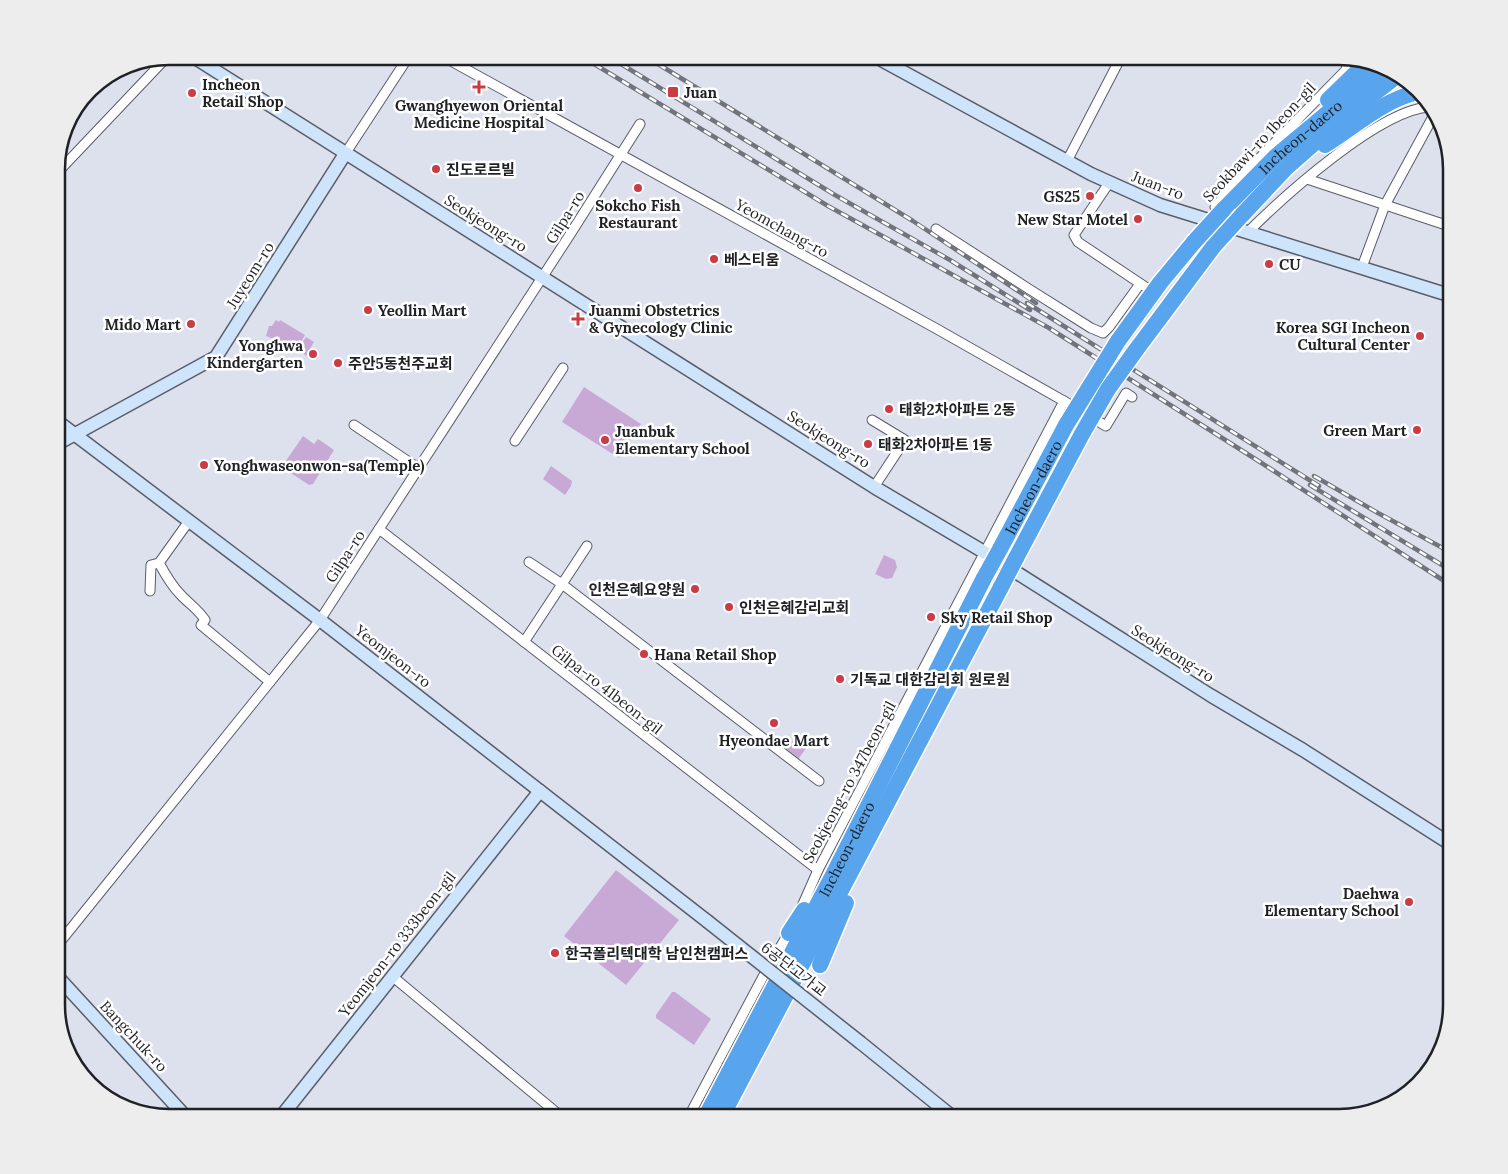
<svg xmlns="http://www.w3.org/2000/svg" width="1508" height="1174" font-family="Lora,'Noto Sans KR',serif">
  <style>
    .green { fill: #c8a9d6 }
    .lines { fill: none; stroke-linecap: round; stroke-linejoin: round }
    .street-casing { stroke: #5a5d68; stroke-width: 11 }
    .secondary-casing { stroke: #5a5d68; stroke-width: 15 }
    .highway-casing { stroke: #fff; stroke-width: 19 }
    .street { stroke: #fff; stroke-width: 9 }
    .secondary { stroke: #cde4fa; stroke-width: 12 }
    .highway { stroke: #58a5ed; stroke-width: 16 }
    .rail-casing { stroke: #71747c; stroke-width: 4.5 }
    .rail { stroke: #fff; stroke-width: 2.5; stroke-dasharray: 8; stroke-linecap: butt }
    .secondary-bridge-casing { stroke: #5a5d68; stroke-width: 15; stroke-linecap: butt }
    .highway-bridge-casing { stroke: #fff; stroke-width: 19; stroke-linecap: butt }
    .secondary-bridge { stroke: #cde4fa; stroke-width: 12 }
    .highway-bridge { stroke: #58a5ed; stroke-width: 16 }
    .poi-dot { fill: #cb3b44; stroke: #fff; stroke-width: 2 }
    .labels { text-anchor: middle; dominant-baseline: central; stroke-width: 5; stroke-linejoin: round; paint-order: stroke }
    .poi-label { font-size: 15px; font-weight: bold; fill: #1f2125; stroke: #fff; text-anchor: start }
    .street-label { font-size: 15px; fill: #1f2125; stroke: #fff }
    .rim { fill: none; stroke: #1f2125; stroke-width: 2.5 }
  </style>
  <rect width="100%" height="100%" fill="#dde1ee"/>
  <g class="green">
    <path d="M276,320L279,322L280,320L305,335L298,348L266,336L269,326H272Z"/>
    <path d="M306,337L314,342L306,356L301,351L299,348Z"/>
    <path d="M584,387L641,424L619,458L562,422Z"/>
    <path d="M303,436L314,444L318,439L334,450L313,484L309,485L283,468V465Z"/>
    <path d="M551,466L572,481L571,486L565,495L543,479Z"/>
    <path d="M884,555L895,560L897,567L892,578L886,579L875,574Z"/>
    <path d="M795,737L807,747L797,761L784,751Z"/>
    <path d="M616,870L679,920L626,985L564,936Z"/>
    <path d="M672,992H675L711,1019L694,1045L656,1018V1015Z"/>
  </g>
  <g class="lines">
    <defs>
      <g id="street">
        <path d="M442,56L937,329L1069,404"/>
        <path d="M345,154L409,56"/>
        <path d="M1067,161L1121,57"/>
        <path d="M57,173L168,56"/>
        <path d="M1307,179L1452,227"/>
        <path d="M1109,183L1074,235L1078,242L1153,292"/>
        <path d="M1215,207L1242,176L1346,70L1348,59"/>
        <path d="M936,229L1029,289L1091,328L1103,333L1109,327L1140,284"/>
        <path d="M1248,232C1283,197 1380,109 1430,107"/>
        <path d="M1362,267L1385,205L1435,113"/>
        <path d="M1089,416L1106,426L1126,393L1132,397"/>
        <path d="M872,420L905,440L874,487"/>
        <path d="M354,425L418,468"/>
        <path d="M515,441L563,368"/>
        <path d="M189,521L159,563C165,574 171,585 180,594C188,603 198,609 205,620L201,625L270,682"/>
        <path d="M379,529L818,870"/>
        <path d="M529,562L562,584L819,781"/>
        <path d="M150,591L151,565L159,563"/>
        <path d="M524,642L587,546"/>
        <path d="M799,913L818,870L1064,401"/>
        <path d="M56,947L320,620L571,233L640,124"/>
        <path d="M392,976L563,1118"/>
        <path d="M688,1118L766,971L791,929"/>
      </g>
      <g id="secondary">
        <path d="M192,56L874,487L984,552L1210,695L1303,750L1452,845"/>
        <path d="M874,56L1091,174L1160,205L1452,296"/>
        <path d="M57,421L320,620L707,921"/>
        <path d="M57,444L216,357L345,154"/>
        <path d="M56,975L187,1118"/>
        <path d="M861,1043L954,1118"/>
        <path d="M280,1118L540,791"/>
      </g>
      <g id="highway">
        <path d="M1328,100L1364,65"/>
        <path d="M1325,145C1354,127 1383,100 1418,92"/>
        <path id="s1" d="M1224,209L1275,157L1344,99L1381,71"/>
        <path d="M1242,215L1286,168L1350,112L1397,76"/>
        <path d="M1118,341L1160,283L1194,242"/>
        <path d="M1136,350L1213,247"/>
        <path id="s2" d="M1000,549L1066,425"/>
        <path d="M1016,558L1082,434"/>
        <path d="M789,933L804,910"/>
        <path d="M820,965L846,903"/>
        <path id="s3" d="M705,1118L832,877L984,578"/>
        <path d="M721,1118L1001,587"/>
      </g>
    </defs>
    <use href="#street" class="street-casing"/>
    <use href="#secondary" class="secondary-casing"/>
    <use href="#highway" class="highway-casing"/>
    <use href="#street" class="street"/>
    <use href="#secondary" class="secondary"/>
    <use href="#highway" class="highway"/>
    <defs>
      <g id="rail">
        <path d="M581,56L828,206L1049,328L1260,462L1452,586"/>
        <path d="M608,56L835,195L950,260L1030,310"/>
        <path d="M645,56L913,221L1036,303"/>
        <path d="M1027,303L1319,486"/>
        <path d="M1314,476L1378,513L1452,553"/>
        <path d="M1310,485L1452,571"/>
      </g>
    </defs>
    <use href="#rail" class="rail-casing"/>
    <use href="#rail" class="rail"/>
    <defs>
      <path id="secondary-bridge" d="M707,921L861,1043"/>
      <g id="highway-bridge">
        <path d="M1194,242L1224,209"/>
        <path d="M1213,247L1242,215"/>
        <path d="M1066,425L1118,341"/>
        <path d="M1082,434L1108,389L1136,350"/>
        <path d="M984,578L1000,549"/>
        <path d="M1001,587L1016,558"/>
      </g>
    </defs>
    <use href="#secondary-bridge" class="secondary-bridge-casing"/>
    <use href="#highway-bridge" class="highway-bridge-casing"/>
    <use href="#secondary-bridge" class="secondary-bridge"/>
    <use href="#highway-bridge" class="highway-bridge"/>
  </g>
  <g class="poi-dot">
    <path d="M476.5 79.5h5v5h5v5h-5v5h-5v-5h-5v-5h5z"/>
    <rect x="667" y="86" width="12" height="12" rx="2.5"/>
    <circle cx="192" cy="93" r="5"/>
    <circle cx="436" cy="169" r="5"/>
    <circle cx="638" cy="188" r="5"/>
    <circle cx="1090" cy="196" r="5"/>
    <circle cx="1138" cy="219" r="5"/>
    <circle cx="714" cy="259" r="5"/>
    <circle cx="1269" cy="264" r="5"/>
    <circle cx="368" cy="310" r="5"/>
    <path d="M575.5 311.5h5v5h5v5h-5v5h-5v-5h-5v-5h5z"/>
    <circle cx="191" cy="324" r="5"/>
    <circle cx="1420" cy="336" r="5"/>
    <circle cx="313" cy="354" r="5"/>
    <circle cx="338" cy="363" r="5"/>
    <circle cx="889" cy="409" r="5"/>
    <circle cx="1417" cy="430" r="5"/>
    <circle cx="605" cy="440" r="5"/>
    <circle cx="868" cy="444" r="5"/>
    <circle cx="204" cy="465" r="5"/>
    <circle cx="695" cy="589" r="5"/>
    <circle cx="729" cy="607" r="5"/>
    <circle cx="931" cy="617" r="5"/>
    <circle cx="644" cy="654" r="5"/>
    <circle cx="840" cy="679" r="5"/>
    <circle cx="774" cy="723" r="5"/>
    <circle cx="1409" cy="902" r="5"/>
    <circle cx="555" cy="953" r="5"/>
  </g>
  <g class="labels">
    <g class="poi-label">
      <text x="202" y="84">Incheon<tspan x="202" dy="17">Retail Shop</tspan></text>
      <text x="684" y="92">Juan</text>
      <text x="479" y="105" text-anchor="middle">Gwanghyewon Oriental<tspan x="479" dy="17">Medicine Hospital</tspan></text>
      <text x="446" y="169">진도로르빌</text>
      <text x="1080" y="196" text-anchor="end">GS25</text>
      <text x="638" y="205" text-anchor="middle">Sokcho Fish<tspan x="638" dy="17">Restaurant</tspan></text>
      <text x="1128" y="219" text-anchor="end">New Star Motel</text>
      <text x="724" y="259">베스티움</text>
      <text x="1279" y="264">CU</text>
      <text x="378" y="310">Yeollin Mart</text>
      <text x="589" y="310">Juanmi Obstetrics<tspan x="589" dy="17">&amp; Gynecology Clinic</tspan></text>
      <text x="181" y="324" text-anchor="end">Mido Mart</text>
      <text x="1410" y="327" text-anchor="end">Korea SGI Incheon<tspan x="1410" dy="17">Cultural Center</tspan></text>
      <text x="303" y="345" text-anchor="end">Yonghwa<tspan x="303" dy="17">Kindergarten</tspan></text>
      <text x="348" y="363">주안5동천주교회</text>
      <text x="899" y="409">태화2차아파트 2동</text>
      <text x="1407" y="430" text-anchor="end">Green Mart</text>
      <text x="615" y="431">Juanbuk<tspan x="615" dy="17">Elementary School</tspan></text>
      <text x="878" y="444">태화2차아파트 1동</text>
      <text x="214" y="465">Yonghwaseonwon-sa(Temple)</text>
      <text x="685" y="589" text-anchor="end">인천은혜요양원</text>
      <text x="739" y="607">인천은혜감리교회</text>
      <text x="941" y="617">Sky Retail Shop</text>
      <text x="654" y="654">Hana Retail Shop</text>
      <text x="850" y="679">기독교 대한감리회 원로원</text>
      <text x="774" y="740" text-anchor="middle">Hyeondae Mart</text>
      <text x="1399" y="893" text-anchor="end">Daehwa<tspan x="1399" dy="17">Elementary School</tspan></text>
      <text x="565" y="953">한국폴리텍대학 남인천캠퍼스</text>
    </g>
    <g class="street-label">
      <text stroke="none"><textPath href="#s1" startOffset="105">Incheon-daero</textPath></text>
      <text transform="translate(1259 142) rotate(-47)">Seokbawi-ro 1beon-gil</text>
      <text transform="translate(1158 185) rotate(21)">Juan-ro</text>
      <text transform="translate(565 217) rotate(-58)">Gilpa-ro</text>
      <text transform="translate(486 223) rotate(32)">Seokjeong-ro</text>
      <text transform="translate(782 228) rotate(29)">Yeomchang-ro</text>
      <text transform="translate(250 275) rotate(-58)">Juyeom-ro</text>
      <text transform="translate(829 439) rotate(32)">Seokjeong-ro</text>
      <text stroke="none"><textPath href="#s2" startOffset="70">Incheon-daero</textPath></text>
      <text transform="translate(345 556) rotate(-57)">Gilpa-ro</text>
      <text transform="translate(1173 653) rotate(32)">Seokjeong-ro</text>
      <text transform="translate(393 656) rotate(38)">Yeomjeon-ro</text>
      <text transform="translate(607 689) rotate(38)">Gilpa-ro 41beon-gil</text>
      <text transform="translate(849 782) rotate(-62)">Seokjeong-ro 347beon-gil</text>
      <text stroke="none"><textPath href="#s3" startOffset="304">Incheon-daero</textPath></text>
      <text transform="translate(397 944) rotate(-52)">Yeomjeon-ro 333beon-gil</text>
      <text transform="translate(794 969) rotate(38)">6공단고가교</text>
      <text transform="translate(134 1036) rotate(47)">Bangchuk-ro</text>
    </g>
  </g>
  <path d="M0 0H1508V1174H0ZM169 65H1339A104 104 0 0 1 1443 169V1005A104 104 0 0 1 1339 1109H169A104 104 0 0 1 65 1005V169A104 104 0 0 1 169 65Z" fill="#ededee" fill-rule="evenodd"/>
  <path class="rim" d="M169 65H1339A104 104 0 0 1 1443 169V1005A104 104 0 0 1 1339 1109H169A104 104 0 0 1 65 1005V169A104 104 0 0 1 169 65Z"/>
</svg>
